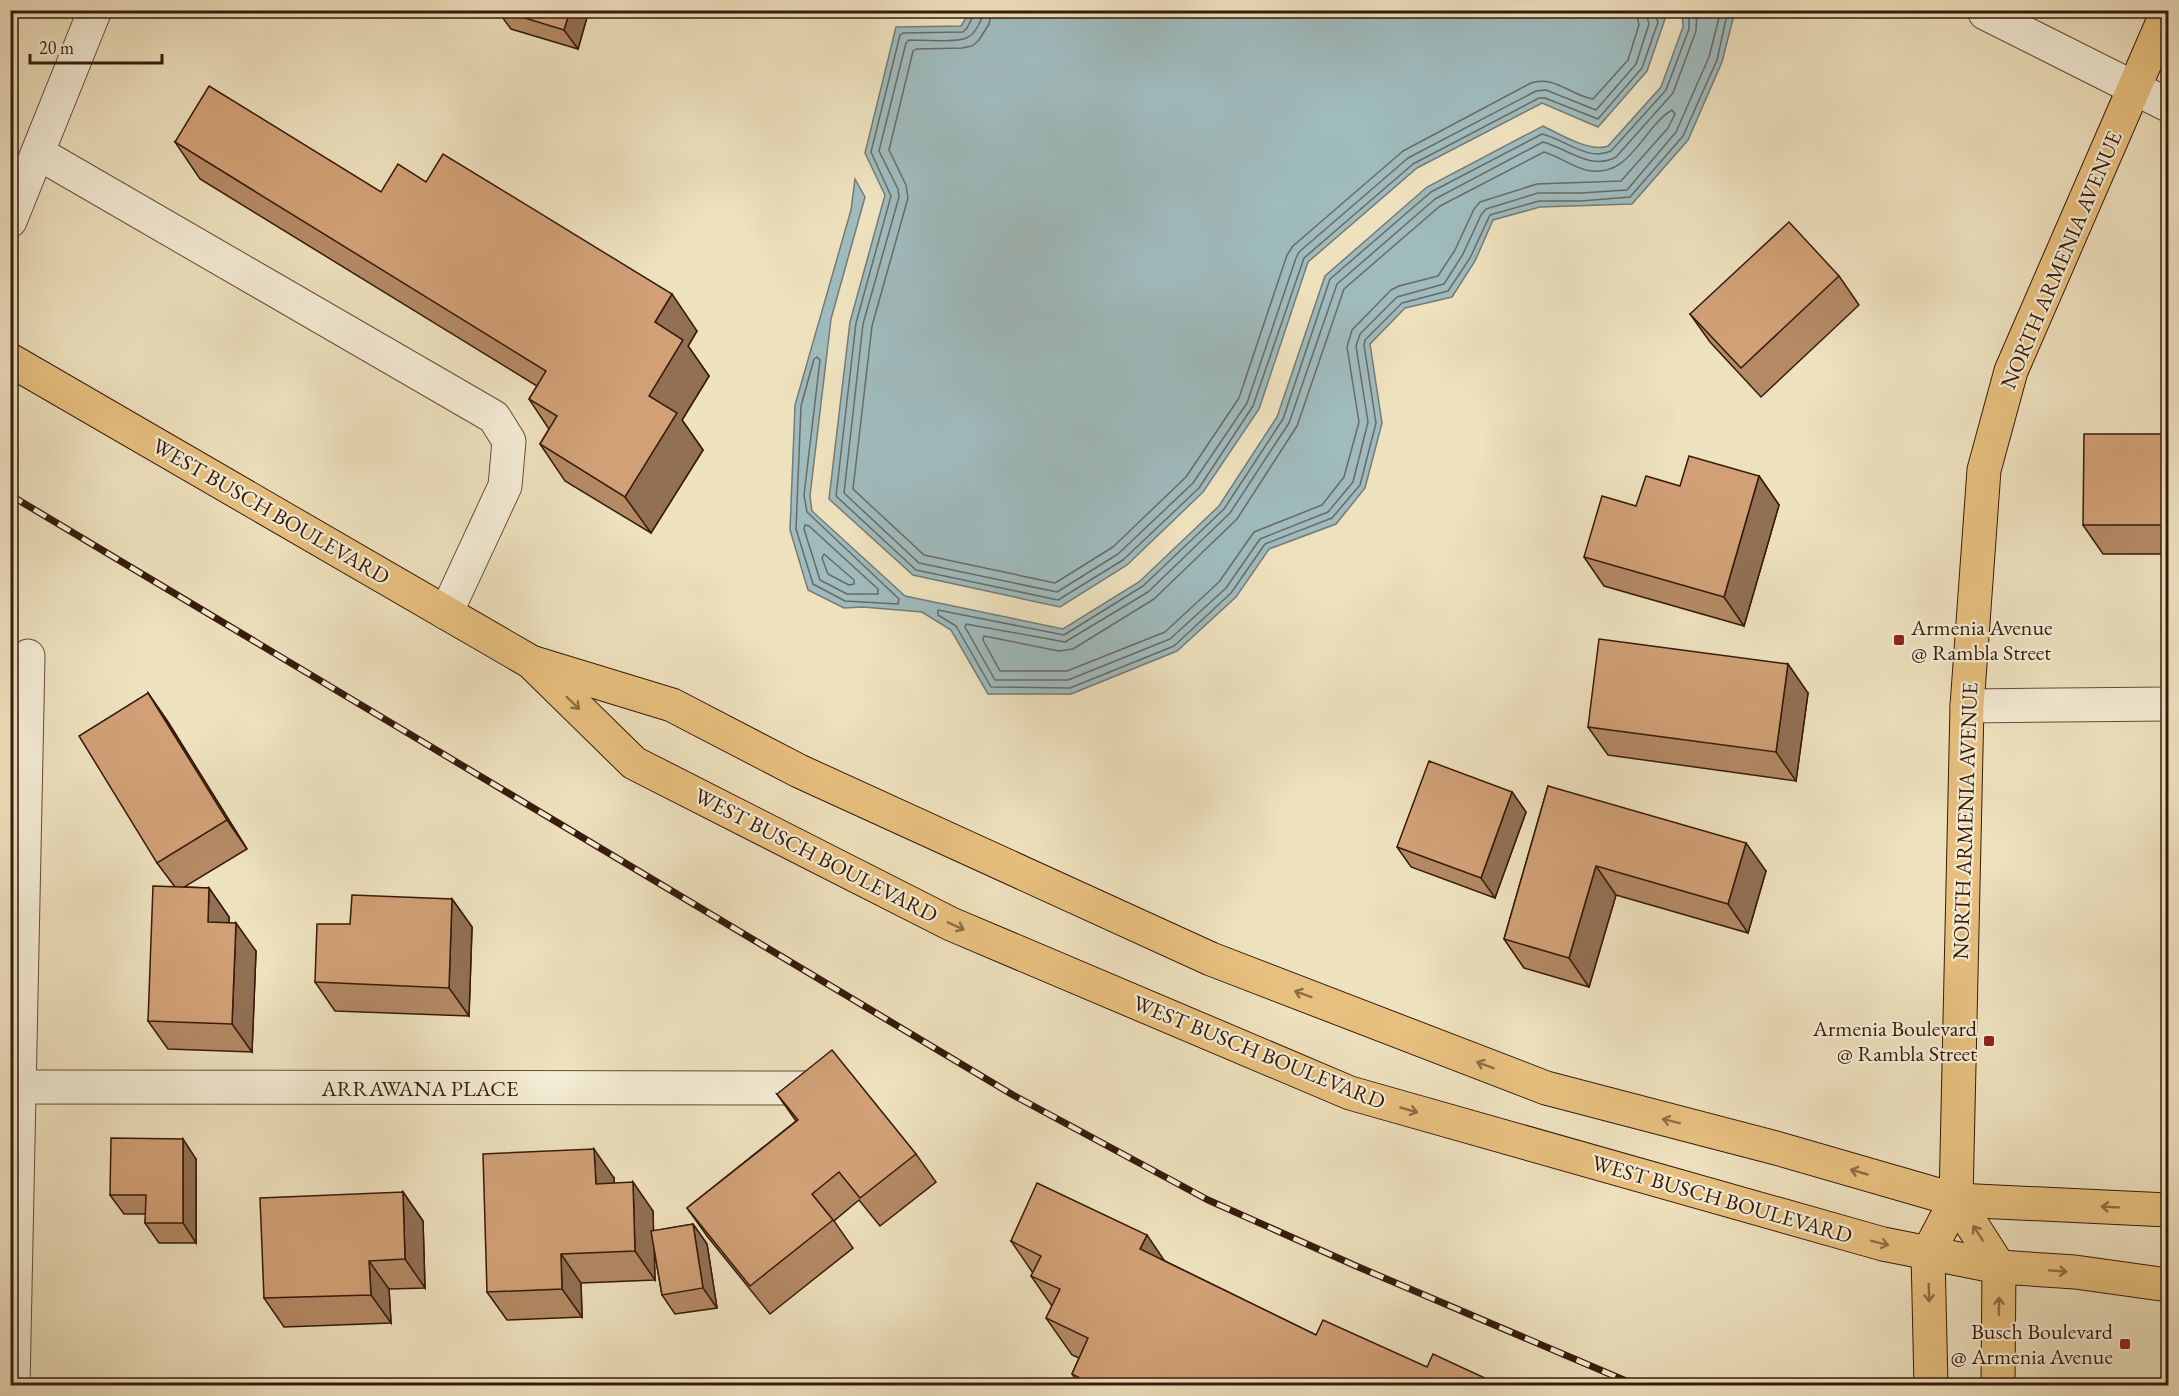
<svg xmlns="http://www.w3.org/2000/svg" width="2179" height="1396" font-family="'EB Garamond',serif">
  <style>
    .water { fill: #9fbbbd; stroke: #757b76; stroke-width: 1.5 }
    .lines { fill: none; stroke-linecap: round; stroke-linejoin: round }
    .shore { stroke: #6a6a64; stroke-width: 1.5 }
    .minor-casing { stroke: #644c38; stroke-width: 35 }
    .major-casing { stroke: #361a0b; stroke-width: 35 }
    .minor { stroke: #f4ecd5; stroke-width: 33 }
    .major { stroke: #e7c07f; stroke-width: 33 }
    .rail-casing { stroke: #361a0b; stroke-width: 7 }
    .rail { stroke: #f4ecd5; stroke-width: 4.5; stroke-dasharray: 14; stroke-linecap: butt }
    .wall { fill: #b48a65; stroke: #361a0b; stroke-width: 1.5 }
    .shaded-wall { fill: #927053; stroke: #361a0b; stroke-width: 1.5 }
    .building { fill: #d1a076; stroke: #361a0b; stroke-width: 1.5 }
    .oneway { stroke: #8e6d45 }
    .poi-dot { fill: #8f2418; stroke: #f4ecd5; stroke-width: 2 }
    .labels { text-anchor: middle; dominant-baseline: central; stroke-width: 4.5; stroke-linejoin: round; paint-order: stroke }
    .street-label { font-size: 22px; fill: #361a0b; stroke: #f4ecd5 }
    .poi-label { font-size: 22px; fill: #361a0b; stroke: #f4ecd5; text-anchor: end }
  </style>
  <rect width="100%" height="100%" fill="#eee1be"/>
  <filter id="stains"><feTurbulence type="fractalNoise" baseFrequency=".00333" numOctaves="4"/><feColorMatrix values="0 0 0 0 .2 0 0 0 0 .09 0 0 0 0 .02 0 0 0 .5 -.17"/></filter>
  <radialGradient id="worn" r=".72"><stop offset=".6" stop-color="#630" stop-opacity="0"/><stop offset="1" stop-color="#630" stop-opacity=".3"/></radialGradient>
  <g class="water">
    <path d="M971,10H1657L1665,19L1647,71L1598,127L1542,103L1417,168L1308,262L1259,409L1203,492L1127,565L1060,607L913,575L829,499L850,322L885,195L865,153L896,27L961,26Z"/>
    <path d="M1682,11H1735L1722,62L1688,140L1632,204L1540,207L1493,220L1475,261L1452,297L1405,308L1370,344L1382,423L1365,488L1336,524L1269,549L1236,597L1177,651L1071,694H988L951,630L922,612L863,607L844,608L808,590L790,530L795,405L851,210L855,179L865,197L831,319L810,496L812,511L905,596L1063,629L1139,582L1219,506L1277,417L1325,276L1427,187L1543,126C1559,134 1591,153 1608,146L1661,87L1683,27Z"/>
  </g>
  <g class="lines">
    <g class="shore">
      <path d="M976,10L967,28L963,32L903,33L900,35L871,152L891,196L856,323L836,496L916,570L1058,600L1123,560L1199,488L1253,406L1304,258L1413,164L1539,98H1545L1598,119L1642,68L1658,22L1653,10"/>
      <path d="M983,10C983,19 975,35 966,38C956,43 922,40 909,40L906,43L879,151L898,189L899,197L863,324L844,493L919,563L1057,592L1118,554L1193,483L1247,403L1296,258L1299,252L1408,158L1536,91L1546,90L1596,110L1636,64L1649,24L1645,10"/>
      <path d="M992,10L989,24L979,40L972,46L962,48L916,49L913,51L889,150L906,185L908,198L872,326L853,489L924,555L1055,583L1113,547L1186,477L1239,398L1287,255L1293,246L1403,151L1531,83C1554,75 1572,96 1593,99L1628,60L1639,25L1636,10"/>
      <path d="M1689,10V29L1666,90L1611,151C1588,162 1564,139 1542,134L1431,192L1330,279L1283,419L1224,509L1143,586L1064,635L938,610V615L956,626L991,687L1070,688L1174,646L1231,593L1265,544L1332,518L1360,485L1376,423L1364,345L1365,340L1402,303L1448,291L1470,258L1490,215L1539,201H1581L1630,197L1683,136L1717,60L1728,10"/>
      <path d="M1697,10L1696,31L1673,93L1616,157C1590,171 1567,148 1543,142L1435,199L1337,284L1289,423L1230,513L1148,592L1065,642L966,624L965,627L995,680H1068L1170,639L1226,588L1260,539L1328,512L1353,482L1368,422L1356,346L1360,334L1397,297L1444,284L1463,254L1481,215L1486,209L1538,193H1581L1627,190L1676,132L1709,57L1721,10"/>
      <path d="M1672,110L1675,114L1668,128L1621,181L1537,184L1480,202L1474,209L1455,250L1438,276L1399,286L1391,290L1352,330L1347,347L1359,422L1344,477L1322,505L1254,532L1219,582L1165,632L1067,671H1000L983,640L984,636L1059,651L1073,649L1154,599L1237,519L1297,426L1344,289L1440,206L1544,152C1558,156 1571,166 1586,170C1630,180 1642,128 1672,110Z"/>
      <path d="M817,357L820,360L804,495L807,512L899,599L898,604L845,601L813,584L796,529L801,406L814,359Z"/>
      <path d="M805,525L809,526L878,589V594H847L820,580L804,529Z"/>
      <path d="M824,554L854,580V584L849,585L828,574L822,558Z"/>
    </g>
    <defs>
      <g id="minor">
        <path d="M1984,10L1985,13L2168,105"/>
        <path d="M38,153L494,417L509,441L505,486L446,613"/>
        <path d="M10,221L95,10"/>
        <path d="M1967,706L2168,704"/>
        <path d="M18,1087L822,1088"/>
        <path d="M13,1386L28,656"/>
      </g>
      <g id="major">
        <path d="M10,360L531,662L672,705L799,771L1211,959L1546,1088L1776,1148L1956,1200L2168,1210"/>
        <path d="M534,665L634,763L951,924L1350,1093L1883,1244L1999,1267L2075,1272L2168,1285"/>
        <path d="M1956,1200L1999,1267L1998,1386"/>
        <path d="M1931,1386L1928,1253L1956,1200L1967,706L1984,470L2011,371L2168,10"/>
      </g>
    </defs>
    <use href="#minor" class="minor-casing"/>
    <use href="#major" class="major-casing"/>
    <use href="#minor" class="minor"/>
    <use href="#major" class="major"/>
    <defs>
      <path id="rail" d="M10,495L1013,1095L1208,1200L1356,1266L1638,1386"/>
    </defs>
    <use href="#rail" class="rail-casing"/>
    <use href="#rail" class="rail"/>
  </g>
  <g class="wall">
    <path d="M497,10H589L578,49L511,29Z"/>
    <path d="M175,142L381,192L426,182L697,331L688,346L709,376L682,420L703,450L651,533L565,481L540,444L549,429L529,399L537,386L200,179Z"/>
    <path d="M1839,276L1859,305L1761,397L1710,342L1690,314Z"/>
    <path d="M2169,434V554H2103L2083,525Z"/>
    <path d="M1759,476L1779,505L1744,626L1604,586L1584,557L1636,506L1680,486Z"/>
    <path d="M148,693L168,722L247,849L184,887L209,888L229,917V923L256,951L252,1052L168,1049L148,1021L175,887L157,863Z"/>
    <path d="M1808,693L1796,781L1608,755L1588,727Z"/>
    <path d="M1548,786L1766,871L1748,933L1616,895L1589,987L1524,968L1504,939Z"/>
    <path d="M1512,792L1526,812L1495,898L1411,867L1397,847Z"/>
    <path d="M2169,892V1016L2162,1006Z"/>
    <path d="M452,899L472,927L469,1016L335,1011L315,982L350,924Z"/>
    <path d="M777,1094L916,1154L936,1182L880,1226L859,1200L834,1221L853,1248L770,1314L707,1236L687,1208L796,1121Z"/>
    <path d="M196,1159V1243H159L145,1223L146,1214H124L110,1195Z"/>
    <path d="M614,1178V1183L653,1211V1231L693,1224L707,1244L717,1308L675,1314L662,1295L654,1249L655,1280L581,1283L582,1317L507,1320L487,1292Z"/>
    <path d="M403,1192L423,1221L425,1288L389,1289L391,1323L284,1327L264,1298Z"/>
    <path d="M1011,1241L1165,1261L1316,1335L1427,1367L1502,1386H1080L1072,1374L1079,1358L1072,1355L1046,1318L1052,1306L1031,1276L1033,1273Z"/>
  </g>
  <g class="shaded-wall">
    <path d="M570,10H589L578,49L564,30Z"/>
    <path d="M672,294L697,331L688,346L709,376L682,420L703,450L651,533L625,497L649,396L655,322Z"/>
    <path d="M1759,476L1779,505L1744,626L1724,597Z"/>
    <path d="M1788,664L1808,693L1796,781L1776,752Z"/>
    <path d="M148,693L168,722L247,849L227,820Z"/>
    <path d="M1512,792L1526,812L1495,898L1481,878Z"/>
    <path d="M1746,843L1766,871L1748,933L1728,904Z"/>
    <path d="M1596,866L1616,895L1589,987L1569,958Z"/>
    <path d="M209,888L229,917L228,951L208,922Z"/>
    <path d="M452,899L472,927L469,1016L449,988Z"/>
    <path d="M236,923L256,951L252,1052L232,1024Z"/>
    <path d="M183,1139L196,1159V1243L183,1223Z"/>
    <path d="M594,1149L614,1178L616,1212L596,1184Z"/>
    <path d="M633,1182L653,1211L655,1280L635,1251Z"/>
    <path d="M403,1192L423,1221L425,1288L405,1259Z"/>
    <path d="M693,1224L707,1244L717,1308L703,1288Z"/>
    <path d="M1147,1235L1172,1272L1140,1249Z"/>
    <path d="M561,1254L581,1283L582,1317L562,1289Z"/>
    <path d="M369,1261L389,1289L391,1323L371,1295Z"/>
  </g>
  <g class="building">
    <path d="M499,10H570L564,30Z"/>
    <path d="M209,86L381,192L398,164L426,182L443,154L672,294L655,322L683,340L649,396L677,413L625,497L540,444L557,416L529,399L546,371L175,142Z"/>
    <path d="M1789,222L1839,276L1741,368L1690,314Z"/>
    <path d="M2084,434H2169V525H2083Z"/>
    <path d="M1689,456L1759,476L1724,597L1584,557L1602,496L1636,506L1646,476L1680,486Z"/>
    <path d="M1599,639L1788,664L1776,752L1588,727Z"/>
    <path d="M148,693L227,820L157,863L79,736Z"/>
    <path d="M1429,761L1512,792L1481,878L1397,847Z"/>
    <path d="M1548,786L1746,843L1728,904L1596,866L1569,958L1504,939Z"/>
    <path d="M153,886L209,888L208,922L236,923L232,1024L148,1021Z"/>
    <path d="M2169,892V1007L2162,1006Z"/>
    <path d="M352,895L452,899L449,988L315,982L317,924H350Z"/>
    <path d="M832,1050L916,1154L860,1198L839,1172L812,1194L833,1220L750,1286L687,1208L798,1120L777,1094Z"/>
    <path d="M111,1138L183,1139V1223H145L146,1195H110Z"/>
    <path d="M594,1149L596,1184L633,1182L635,1251L561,1254L562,1289L487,1292L483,1154Z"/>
    <path d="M1037,1183L1147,1235L1140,1249L1316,1335L1323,1320L1427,1367L1433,1354L1502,1386H1095L1072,1374L1088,1338L1046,1318L1060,1289L1031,1276L1041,1256L1011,1241Z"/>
    <path d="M403,1192L405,1259L369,1261L371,1295L264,1298L260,1198Z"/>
    <path d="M693,1224L703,1288L662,1295L651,1231Z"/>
  </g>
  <defs><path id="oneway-shaft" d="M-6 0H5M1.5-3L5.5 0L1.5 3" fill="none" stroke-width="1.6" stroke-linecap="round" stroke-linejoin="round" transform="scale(1.5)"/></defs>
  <g class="oneway">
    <use href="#oneway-shaft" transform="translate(573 703) rotate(44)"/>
    <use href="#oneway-shaft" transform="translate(956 926) rotate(24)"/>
    <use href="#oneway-shaft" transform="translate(1303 994) rotate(-159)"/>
    <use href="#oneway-shaft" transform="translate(1485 1065) rotate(-159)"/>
    <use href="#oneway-shaft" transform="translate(1409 1110) rotate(16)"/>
    <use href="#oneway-shaft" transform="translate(1671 1121) rotate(-166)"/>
    <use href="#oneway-shaft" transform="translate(1859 1172) rotate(-164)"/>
    <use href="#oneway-shaft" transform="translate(2110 1207) rotate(-177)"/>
    <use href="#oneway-shaft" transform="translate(1978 1233) rotate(-123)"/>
    <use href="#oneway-shaft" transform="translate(1880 1243) rotate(14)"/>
    <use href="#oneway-shaft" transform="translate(2058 1271) rotate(4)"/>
    <use href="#oneway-shaft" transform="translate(1929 1293) rotate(88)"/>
    <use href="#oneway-shaft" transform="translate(1999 1306) rotate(-89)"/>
  </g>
  <g class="poi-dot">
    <rect x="1893" y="634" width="12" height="12" rx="3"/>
    <rect x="1983" y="1035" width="12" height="12" rx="3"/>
    <rect x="2119" y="1338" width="12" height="12" rx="3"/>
  </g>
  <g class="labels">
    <g class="street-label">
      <text transform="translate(2061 260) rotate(-67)">NORTH ARMENIA AVENUE</text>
      <text transform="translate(271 511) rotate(30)">WEST BUSCH BOULEVARD</text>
      <text transform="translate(1965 821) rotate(-88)">NORTH ARMENIA AVENUE</text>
      <text transform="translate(816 855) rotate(27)">WEST BUSCH BOULEVARD</text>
      <text transform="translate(1259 1052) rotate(22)">WEST BUSCH BOULEVARD</text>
      <text x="420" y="1088">ARRAWANA PLACE</text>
      <text transform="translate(1722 1199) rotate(16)">WEST BUSCH BOULEVARD</text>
    </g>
    <g class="poi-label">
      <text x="1911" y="627" text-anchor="start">Armenia Avenue<tspan x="1911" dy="25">@ Rambla Street</tspan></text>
      <text x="1977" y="1028">Armenia Boulevard<tspan x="1977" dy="25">@ Rambla Street</tspan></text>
      <text x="2113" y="1331">Busch Boulevard<tspan x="2113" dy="25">@ Armenia Avenue</tspan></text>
    </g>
  </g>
  <rect width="2179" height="1396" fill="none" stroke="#eee1be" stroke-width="36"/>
  <rect x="12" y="12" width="2155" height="1372" fill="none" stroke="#361a0b" stroke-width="3"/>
  <rect x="18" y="18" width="2143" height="1360" fill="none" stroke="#361a0b" stroke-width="1.5"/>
  <path d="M30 54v9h132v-9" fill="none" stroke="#361a0b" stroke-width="3"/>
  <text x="39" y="54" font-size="18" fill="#361a0b" stroke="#f4ecd5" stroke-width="4.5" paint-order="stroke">20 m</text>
  <rect width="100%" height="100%" filter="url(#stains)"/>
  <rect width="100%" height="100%" fill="url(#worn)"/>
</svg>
